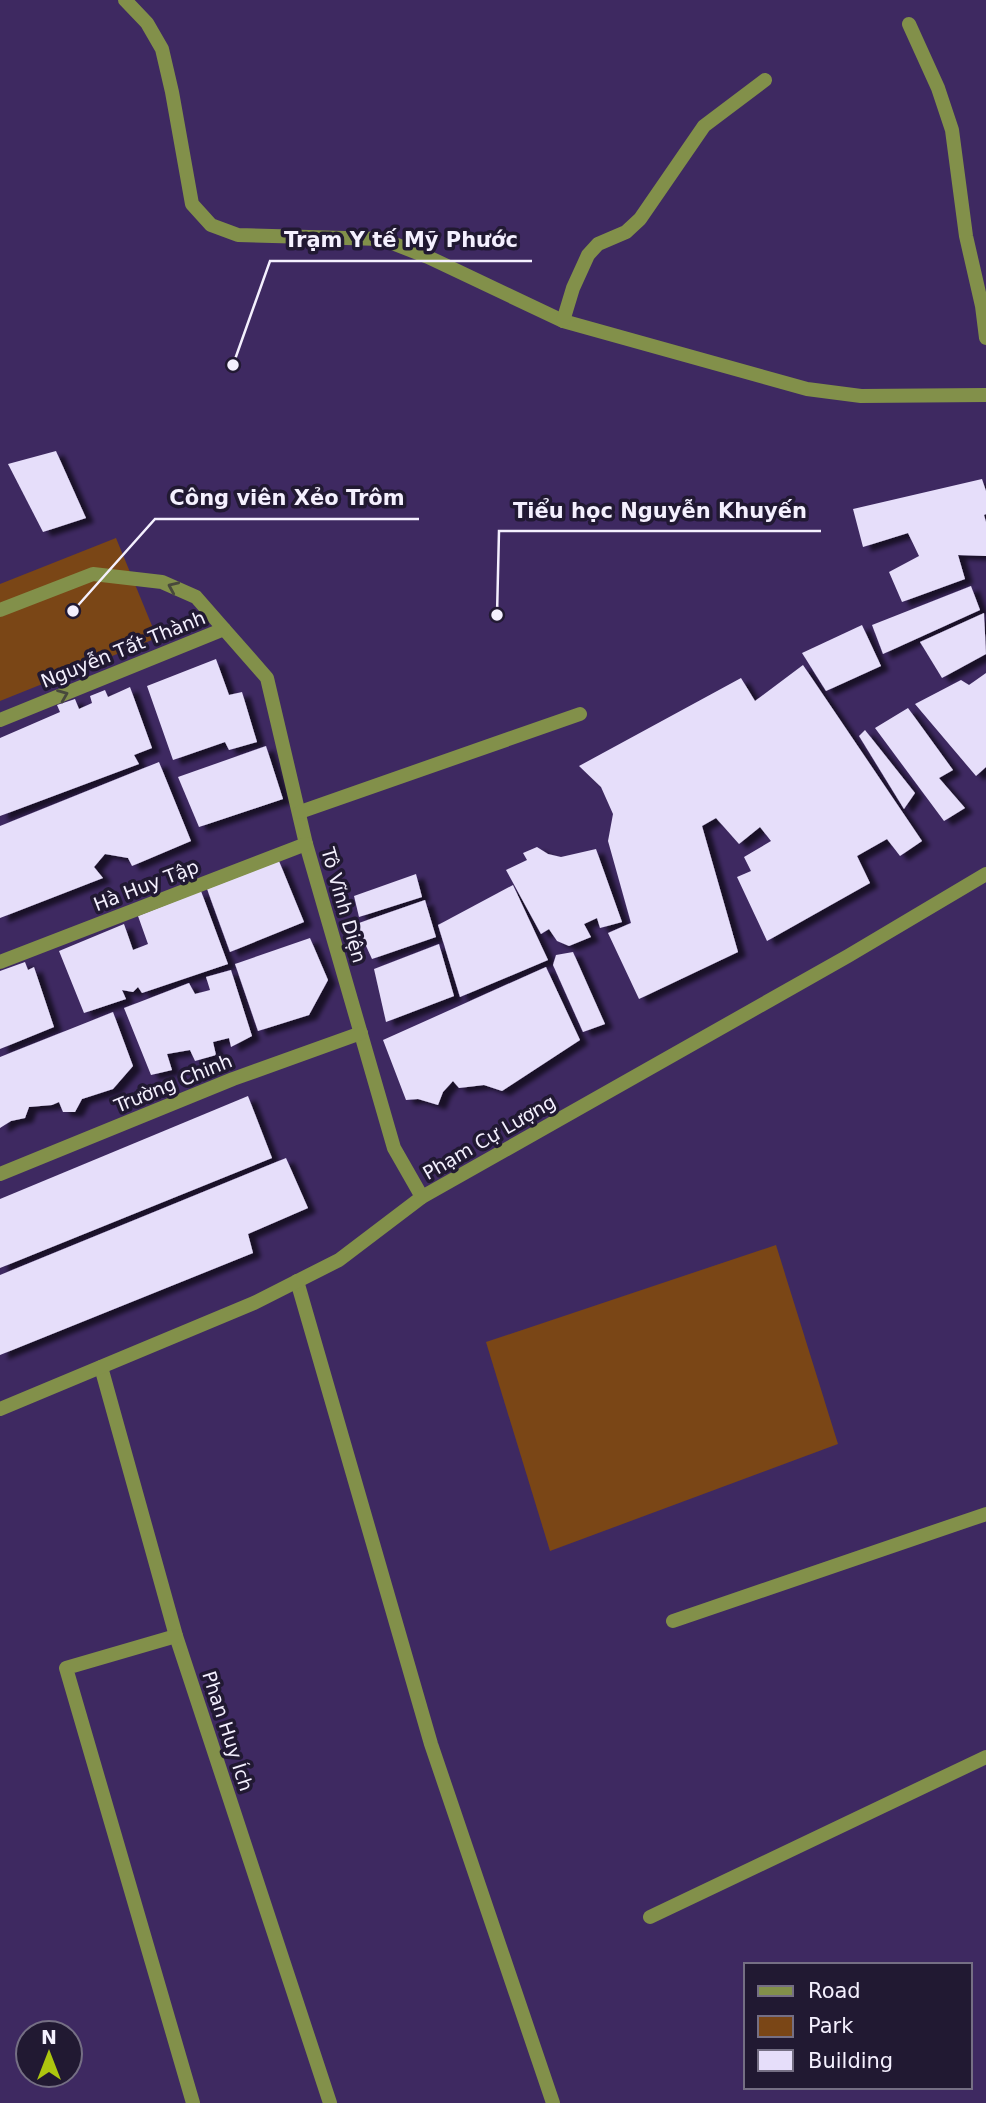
<svg xmlns="http://www.w3.org/2000/svg" width="986" height="2103" font-family="'DejaVu Sans',sans-serif">
  <style>
    .green { fill: #7a4616 }
    .building { fill: #e6defa; filter: url(#shadow) }
    .lines { fill: none; stroke-linecap: round; stroke-linejoin: round }
    .minor { stroke: #82904a; stroke-width: 14 }
    .tertiary { stroke: #82904a; stroke-width: 14 }
    .oneway { stroke: #48493c }
    .labels { text-anchor: middle; dominant-baseline: central; stroke-width: 7; stroke-linejoin: round; paint-order: stroke }
    .street-label { font-size: 19px; fill: #f4f0fe; stroke: #211932 }
    .leader { fill: none; stroke: #f4f0fe; stroke-width: 2.5 }
    .callout-dot { fill: #f4f0fe; stroke: #211932; stroke-width: 2.5 }
    .callout-label { font-size: 21px; text-anchor: middle; font-weight: bold; fill: #f4f0fe; stroke: #211932; stroke-width: 7; stroke-linejoin: round; paint-order: stroke }
  </style>
  <defs>
    <filter id="shadow"><feDropShadow dx="8" dy="4.5" stdDeviation="2" flood-color="#0009"/></filter>
  </defs>
  <rect width="100%" height="100%" fill="#3e2961"/>
  <g class="green">
    <path d="M116,538L157,638L0,701V584Z"/>
    <path d="M776,1245L838,1444L550,1551L486,1342Z"/>
  </g>
  <g class="building">
    <path d="M56,451L86,518L43,532L8,464Z"/>
    <path d="M982,479L986,491V514L984,515L986,522V556L958,555L965,579L902,602L889,572L919,556L908,533L863,547L853,509Z"/>
    <path d="M971,586L980,610L883,654L872,625Z"/>
    <path d="M984,613L986,654L942,678L920,642Z"/>
    <path d="M862,625L881,666L826,691L802,653Z"/>
    <path d="M216,659L229,695L242,692L257,742L229,750L225,742L173,760L147,686Z"/>
    <path d="M803,665L922,841L900,856L887,839L857,856L870,883L767,941L737,877L751,871L744,857L771,841L760,827L739,844L716,818L702,826L738,952L639,999L608,933L631,923L608,841L613,814L601,787L579,766L741,678L755,701Z"/>
    <path d="M986,673V767L976,776L915,704L961,680L969,685Z"/>
    <path d="M130,687L152,748L134,755L139,764L0,816V738L60,712L57,705L75,699L79,709L92,703L90,696L105,690L108,697Z"/>
    <path d="M908,708L953,770L939,778L965,808L944,821L875,728Z"/>
    <path d="M865,730L915,793L904,809L859,736Z"/>
    <path d="M266,746L283,799L199,827L178,777Z"/>
    <path d="M159,762L191,841L132,866L128,858L105,854L94,867L103,878L0,918V826Z"/>
    <path d="M537,847L548,854L561,857L596,849L622,922L600,928L597,918L584,924L591,937L569,946L557,941L549,929L541,934L506,870L527,860L523,853Z"/>
    <path d="M279,861L304,922L230,952L207,889Z"/>
    <path d="M416,874L422,897L359,917L354,896Z"/>
    <path d="M513,885L548,960L460,997L438,925Z"/>
    <path d="M201,891L228,964L142,993L138,987L133,992L122,990L126,999L84,1013L59,951L124,924L133,950L148,944L138,916Z"/>
    <path d="M425,900L436,937L372,959L356,924Z"/>
    <path d="M310,938L328,980L309,1015L258,1031L235,964Z"/>
    <path d="M439,944L454,996L386,1022L374,969Z"/>
    <path d="M573,952L605,1024L583,1032L553,965L556,955Z"/>
    <path d="M25,962L28,970L34,967L54,1027L0,1049V971Z"/>
    <path d="M546,967L580,1040L502,1091L484,1085L459,1088L453,1081L443,1092L438,1105L418,1099L406,1100L383,1040Z"/>
    <path d="M231,970L252,1036L231,1047L229,1038L213,1042L216,1055L195,1061L190,1050L167,1054L172,1070L151,1075L124,1008L189,983L195,994L210,990L206,977Z"/>
    <path d="M113,1012L133,1066L113,1089L82,1099L75,1112H63L59,1102L52,1105L29,1107L25,1118L11,1121L0,1128V1057Z"/>
    <path d="M248,1096L272,1158L0,1268V1199Z"/>
    <path d="M286,1158L308,1208L248,1234L253,1253L0,1355V1275Z"/>
  </g>
  <g class="lines">
    <g class="minor">
      <path d="M125,0L147,23L162,49L172,92L192,204L211,225L238,235L382,239L428,257L563,321L807,389L861,396L986,395"/>
      <path d="M909,24L938,88L952,130L966,236L982,306L986,338"/>
      <path d="M563,321L573,288L588,255L598,244L626,232L640,219L704,126L765,80"/>
      <path d="M224,629L267,678L306,844L394,1148L422,1197"/>
      <path d="M300,812L580,714"/>
      <path d="M0,962L306,844"/>
      <path d="M0,1174L233,1079L361,1033"/>
      <path d="M297,1281L431,1744L553,2103"/>
      <path d="M101,1367L176,1636L330,2103"/>
      <path d="M673,1621L986,1514"/>
      <path d="M176,1636L66,1668L193,2103"/>
      <path d="M650,1917L986,1757"/>
    </g>
    <g class="tertiary">
      <path d="M0,610L93,574L162,582L196,597L224,629L0,720"/>
      <path d="M0,1409L254,1303L339,1260L422,1197L848,956L986,874"/>
    </g>
  </g>
  <defs><path id="oneway-chevron" d="M-2-3.5L2.5 0L-2 3.5" fill="none" stroke-width="1.6" stroke-linecap="round" stroke-linejoin="round" transform="scale(1.75)"/></defs>
  <g class="oneway">
    <use href="#oneway-chevron" transform="translate(173 587) rotate(-156)"/>
    <use href="#oneway-chevron" transform="translate(63 695) rotate(-22)"/>
  </g>
  <g class="labels">
    <g class="street-label">
      <text transform="translate(123 649) rotate(-22)">Nguyễn Tất Thành</text>
      <text transform="translate(146 885) rotate(-21)">Hà Huy Tập</text>
      <text transform="translate(344 905) rotate(74)">Tô Vĩnh Diện</text>
      <text transform="translate(173 1083) rotate(-22)">Trường Chinh</text>
      <text transform="translate(489 1137) rotate(-30)">Phạm Cự Lượng</text>
      <text transform="translate(228 1731) rotate(72)">Phan Huy Ích</text>
    </g>
  </g>
  <path class="leader" d="M233 365L270 261H532M73 611L155 519H419M497 615L499 531H821"/>
  <g class="callout-dot">
    <circle cx="233" cy="365" r="7"/>
    <circle cx="73" cy="611" r="7"/>
    <circle cx="497" cy="615" r="7"/>
  </g>
  <g class="callout-label">
    <text x="401" y="247">Trạm Y tế Mỹ Phước</text>
    <text x="287" y="505">Công viên Xẻo Trôm</text>
    <text x="660" y="518">Tiểu học Nguyễn Khuyến</text>
  </g>
  <rect x="744" y="1963" width="228" height="126" fill="#211932" stroke="#756f84" stroke-width="2"/>
  <rect x="758" y="1986" width="35" height="10" fill="#82904a" stroke="#756f84" stroke-width="2"/>
  <text x="808" y="1998" font-size="21" fill="#f4f0fe">Road</text>
  <rect x="758" y="2016" width="35" height="21" fill="#7a4616" stroke="#756f84" stroke-width="2"/>
  <text x="808" y="2033" font-size="21" fill="#f4f0fe">Park</text>
  <rect x="758" y="2050" width="35" height="21" fill="#e6defa" stroke="#756f84" stroke-width="2"/>
  <text x="808" y="2068" font-size="21" fill="#f4f0fe">Building</text>
  <g transform="translate(49 2054)"><circle r="33" fill="#211932" stroke="#756f84" stroke-width="2"/>
  <path d="M0-5L12 26L0 18L-12 26Z" fill="#adc60f"/>
  <text y="-10" font-size="19" font-weight="bold" text-anchor="middle" fill="#f4f0fe">N</text>
  </g>
</svg>
